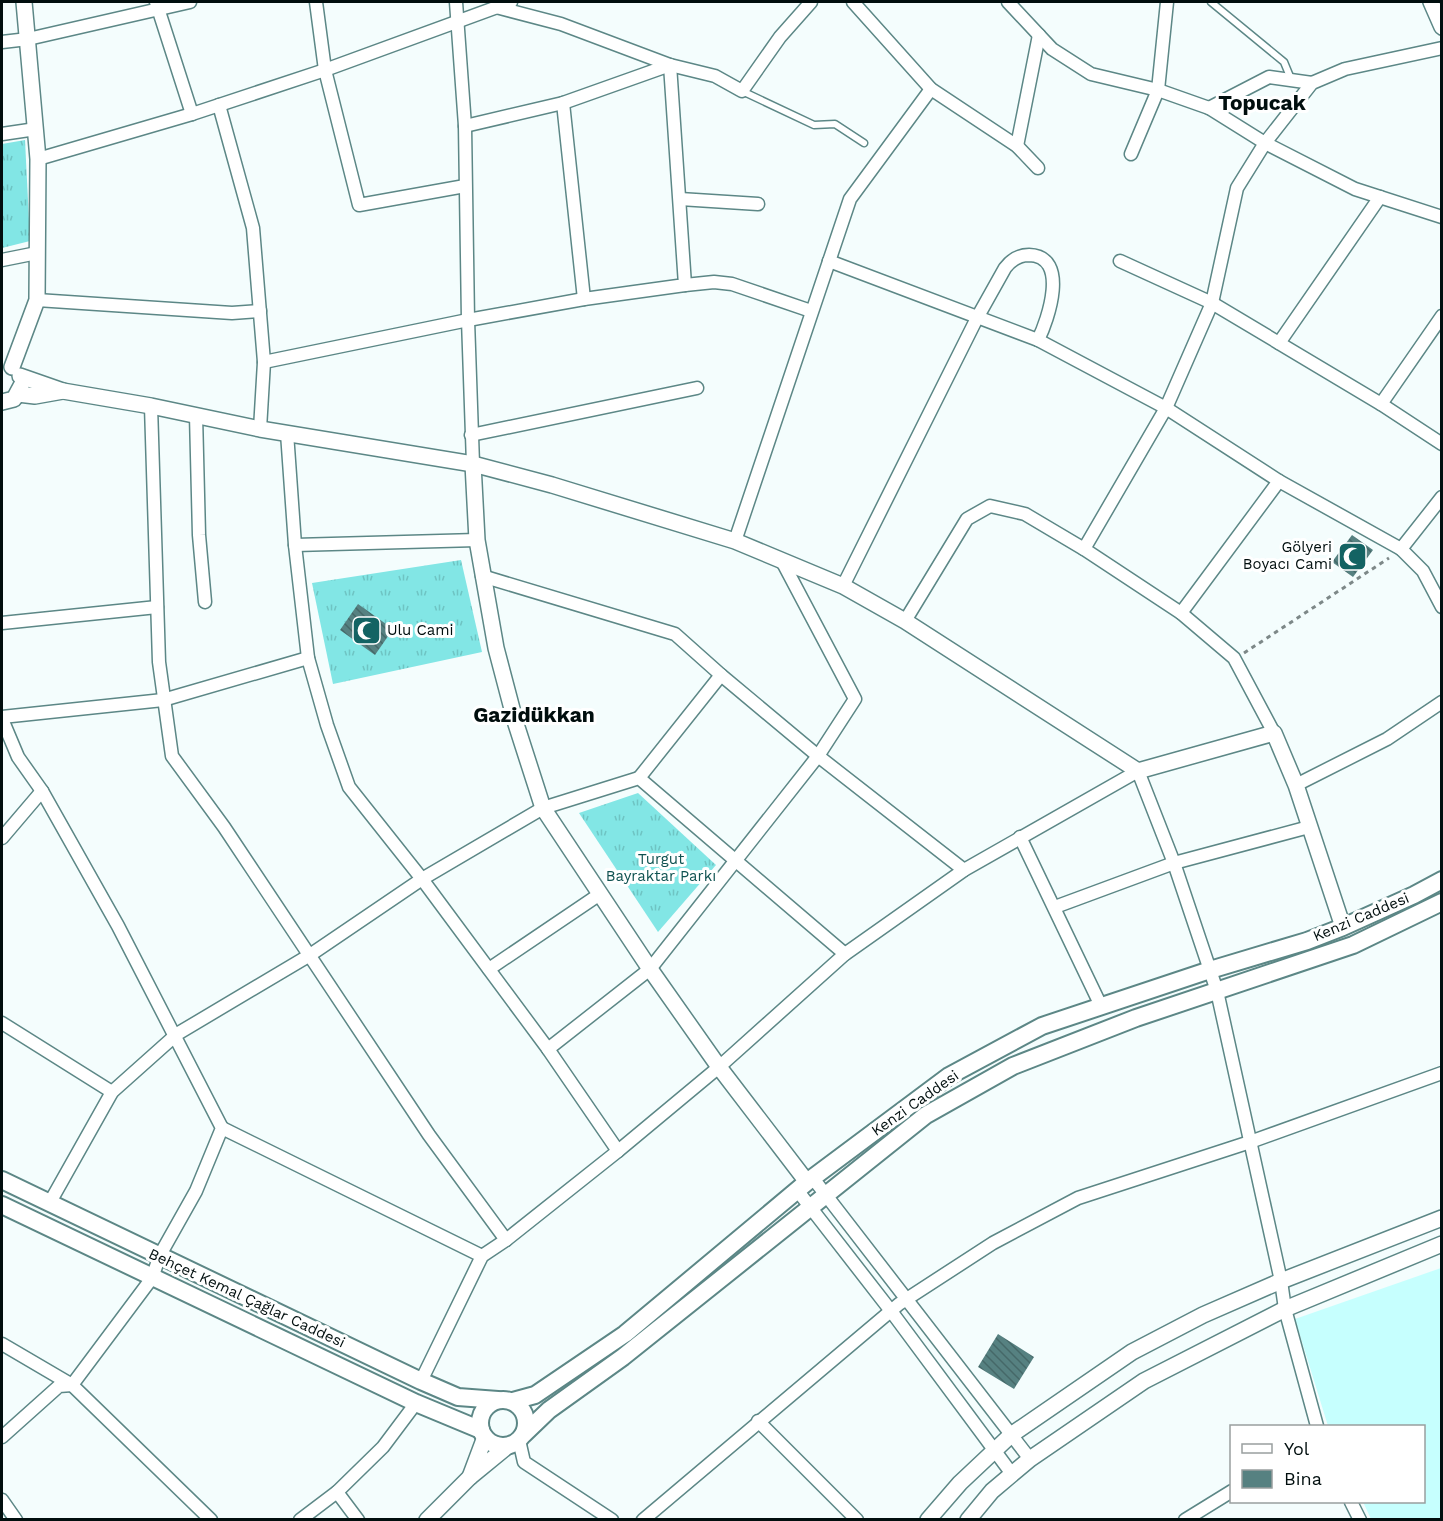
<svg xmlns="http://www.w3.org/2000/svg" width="1443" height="1521" font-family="'Work Sans',sans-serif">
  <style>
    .built { fill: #c6fffe }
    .grass { fill: url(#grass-tufts) }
    .building { fill: url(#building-back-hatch) }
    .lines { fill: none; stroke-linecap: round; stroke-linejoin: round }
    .service-casing { stroke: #5c8786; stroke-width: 9 }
    .minor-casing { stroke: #5c8786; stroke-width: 15 }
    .tertiary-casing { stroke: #5c8786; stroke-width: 18 }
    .secondary-casing { stroke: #5c8786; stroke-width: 20 }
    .path { stroke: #7d8888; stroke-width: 3; stroke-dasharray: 4.5 4.5; stroke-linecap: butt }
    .service { stroke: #fff; stroke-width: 6 }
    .minor { stroke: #fff; stroke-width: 12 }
    .tertiary { stroke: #fff; stroke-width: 15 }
    .secondary { stroke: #fff; stroke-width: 16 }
    .labels { text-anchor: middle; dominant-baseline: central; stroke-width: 6; stroke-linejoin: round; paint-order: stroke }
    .poi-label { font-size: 15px; fill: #010e0e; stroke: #fff; text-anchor: end }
    .park-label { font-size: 15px; fill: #0f5251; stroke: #fff }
    .street-label { font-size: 15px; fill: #010e0e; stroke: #fff }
    .district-label { font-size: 21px; font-weight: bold; fill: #010e0e; stroke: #fff }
  </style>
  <defs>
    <pattern id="grass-tufts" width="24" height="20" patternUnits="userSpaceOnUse" patternTransform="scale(1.5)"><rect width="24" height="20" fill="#82e6e5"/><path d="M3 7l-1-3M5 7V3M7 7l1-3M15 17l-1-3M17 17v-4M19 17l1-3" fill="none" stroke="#6ec4c3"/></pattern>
    <pattern id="building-back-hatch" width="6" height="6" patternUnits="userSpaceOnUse" patternTransform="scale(1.5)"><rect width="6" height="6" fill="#568181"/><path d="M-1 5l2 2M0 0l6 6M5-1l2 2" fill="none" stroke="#456868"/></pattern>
  </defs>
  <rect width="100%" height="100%" fill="#f4fdfd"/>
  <path class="built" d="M1441,1268V1519H1371L1363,1502H1424V1426H1328L1295,1319Z"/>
  <g class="grass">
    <path d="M25,140L30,241L2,248V144Z"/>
    <path d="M461,560L482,652L333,684L312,583Z"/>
    <path d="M638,793L716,865L658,932L579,813Z"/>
  </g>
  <g class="building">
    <path d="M1352,535L1373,550L1353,577L1332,562Z"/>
    <path d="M358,604L393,629L375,655L340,630Z"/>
    <path d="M998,1334L1034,1357L1014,1389L978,1367Z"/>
  </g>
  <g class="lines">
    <defs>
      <g id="service">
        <path d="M1211,2L1284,62L1291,79"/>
        <path d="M742,91L814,125L835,124L864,143"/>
      </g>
      <g id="minor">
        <path d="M156,2L192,114"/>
        <path d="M316,2L325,70L359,205L465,186"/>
        <path d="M456,2L465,126L468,320L473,464"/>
        <path d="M853,2L931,89L1017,146L1038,168"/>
        <path d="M1008,2L1052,49L1091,74L1158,90L1209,108L1265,143L1355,189L1442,217"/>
        <path d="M496,7L561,24L670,65L715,76L742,91L780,37L811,2"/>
        <path d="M2,42L28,39L190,2"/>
        <path d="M563,103L584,299"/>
        <path d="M219,105L253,228L264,362L260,429"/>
        <path d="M1209,108L1269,77L1312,83"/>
        <path d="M2,134L36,129"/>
        <path d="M1017,146L1039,35"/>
        <path d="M1131,154L1158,90L1167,2"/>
        <path d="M38,159L192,114L325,70L511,2"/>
        <path d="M680,199L758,204"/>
        <path d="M2,260L37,253"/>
        <path d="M829,261L1038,340L1166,408L1279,481L1401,549L1423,571L1442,607"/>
        <path d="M1120,261L1212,303L1381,404L1442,444"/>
        <path d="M685,285L714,282L732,284L811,311"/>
        <path d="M37,300L232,313L260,311"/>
        <path d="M1279,343L1380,197"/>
        <path d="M264,362L468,320L584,299L685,285L670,65L563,103L465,126"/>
        <path d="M1381,404L1442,316"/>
        <path d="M151,406L159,662L172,756L224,827L429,1135L506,1240"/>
        <path d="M196,415L199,535L205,602"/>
        <path d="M287,433L295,545L308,658L327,725L349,787L422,879L548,1049L618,1151"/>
        <path d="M471,435L697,388"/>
        <path d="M735,541L850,199L931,89"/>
        <path d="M295,545L477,540"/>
        <path d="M1084,549L1166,408L1212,303L1237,188L1265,143L1312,83L1345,69L1442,48"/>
        <path d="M1401,549L1442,497"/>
        <path d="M482,576L675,634L721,675L818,756L964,870"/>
        <path d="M843,586L977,318L1005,268C1011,260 1019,255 1029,255C1070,256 1048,320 1038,340"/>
        <path d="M1181,613L1279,481"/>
        <path d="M905,621L967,519L990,506L1025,514L1084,549L1181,613L1234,658L1274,733"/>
        <path d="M2,623L157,607"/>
        <path d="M2,717L163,700L308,658"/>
        <path d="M2,719L18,757L42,791L118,926L222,1128L196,1191L160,1255L152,1278L72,1385L59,1386L2,1437"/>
        <path d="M639,778L721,675"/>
        <path d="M1296,785L1387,739L1442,702"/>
        <path d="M1020,837L1101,1006"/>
        <path d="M2,838L42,791"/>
        <path d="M1055,907L1174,863L1309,827"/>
        <path d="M489,969L600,894"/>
        <path d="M2,1023L112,1092"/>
        <path d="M548,1049L650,969L818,756L855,699L782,561"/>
        <path d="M222,1128L482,1256"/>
        <path d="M812,1177L1030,1459"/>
        <path d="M797,1190L891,1311L1012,1474"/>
        <path d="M49,1204L112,1092L177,1034L310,955L422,879L543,808L639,778L845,954"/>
        <path d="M2,1344L72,1385L211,1520"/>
        <path d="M421,1381L482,1256L506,1240L618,1151L719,1067L845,954L964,870L1138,771L1174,863L1217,991L1281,1281L1285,1309L1317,1426"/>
        <path d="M758,1421L857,1520"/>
        <path d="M519,1440L524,1462L612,1520"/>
        <path d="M337,1492L358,1520"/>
        <path d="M2,1500L16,1520"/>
        <path d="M1351,1502L1360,1520"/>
        <path d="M300,1520L337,1492L383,1447L416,1403"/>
        <path d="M643,1520L899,1304L993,1243L1078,1198L1250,1142L1442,1073"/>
        <path d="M1185,1520L1232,1491"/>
      </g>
      <g id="tertiary">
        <path d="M1431,2L1442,27"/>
        <path d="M12,367L37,300L38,159L24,2"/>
        <path d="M63,391L151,406L260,429L473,464L552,485L735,541L843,586L905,621L1138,771L1274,733L1296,785L1343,927"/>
        <path d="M18,394L35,396L63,391L20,376"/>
        <path d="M2,402L14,399L21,386"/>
        <path d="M473,464L477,540L496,648L516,724L543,808L650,969L719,1067L807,1182"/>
        <path d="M485,1437L470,1477L509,1445"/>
        <path d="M427,1520L470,1477"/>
        <path d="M928,1520L960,1483L1011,1435L1132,1352L1203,1315L1281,1281L1442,1218"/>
        <path d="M968,1520L992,1491L1030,1459L1144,1381L1285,1309L1442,1244"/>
      </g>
      <g id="secondary">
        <path d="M2,1180L421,1381L458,1397L498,1400"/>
        <path d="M2,1205L416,1403L481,1430"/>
        <circle cx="503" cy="1423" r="23"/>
        <path d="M513,1401L535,1395L625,1334L807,1182L949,1076L1042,1026L1210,970L1307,941L1343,927L1414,895L1442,880"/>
        <path d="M524,1434L549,1410L623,1357L926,1115L1013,1066L1136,1018L1353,945L1442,902"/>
      </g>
    </defs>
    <use href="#service" class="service-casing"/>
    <use href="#minor" class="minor-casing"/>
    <use href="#tertiary" class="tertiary-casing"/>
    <use href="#secondary" class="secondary-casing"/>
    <path class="path" d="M1244,653L1389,558"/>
    <use href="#service" class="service"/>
    <use href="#minor" class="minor"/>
    <use href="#tertiary" class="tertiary"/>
    <use href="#secondary" class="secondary"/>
  </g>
  <defs>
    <symbol id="mosque-square" viewBox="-11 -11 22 22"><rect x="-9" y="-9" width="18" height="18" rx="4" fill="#136363" stroke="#fff"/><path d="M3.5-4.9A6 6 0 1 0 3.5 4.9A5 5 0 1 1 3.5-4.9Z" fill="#fff"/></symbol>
  </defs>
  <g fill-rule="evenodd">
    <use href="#mosque-square" x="1336" y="540" width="33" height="33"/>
    <use href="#mosque-square" x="350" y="614" width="33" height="33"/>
  </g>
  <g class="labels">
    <g class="poi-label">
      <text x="1332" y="547">Gölyeri<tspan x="1332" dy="17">Boyacı Cami</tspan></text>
      <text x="387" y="630" text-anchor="start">Ulu Cami</text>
    </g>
    <g class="park-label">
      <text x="661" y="859">Turgut<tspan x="661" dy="17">Bayraktar Parkı</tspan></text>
    </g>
    <g class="street-label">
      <text transform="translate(1361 917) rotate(-23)">Kenzi Caddesi</text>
      <text transform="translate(915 1103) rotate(-35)">Kenzi Caddesi</text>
      <text transform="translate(247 1298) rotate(25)">Behçet Kemal Çağlar Caddesi</text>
    </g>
    <g class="district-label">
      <text x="1262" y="102">Topucak</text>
      <text x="534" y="714">Gazidükkan</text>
    </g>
  </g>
  <rect width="1443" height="1521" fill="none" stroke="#010e0e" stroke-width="6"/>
  <rect x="1230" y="1425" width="195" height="78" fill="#ffffff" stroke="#999f9f" stroke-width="1.5"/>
  <rect x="1242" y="1444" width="30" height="9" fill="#ffffff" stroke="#999f9f" stroke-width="1.5"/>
  <text x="1284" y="1455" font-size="18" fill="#010e0e">Yol</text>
  <rect x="1242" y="1470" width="30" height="18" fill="#568181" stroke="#999f9f" stroke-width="1.5"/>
  <text x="1284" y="1485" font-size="18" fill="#010e0e">Bina</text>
</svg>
